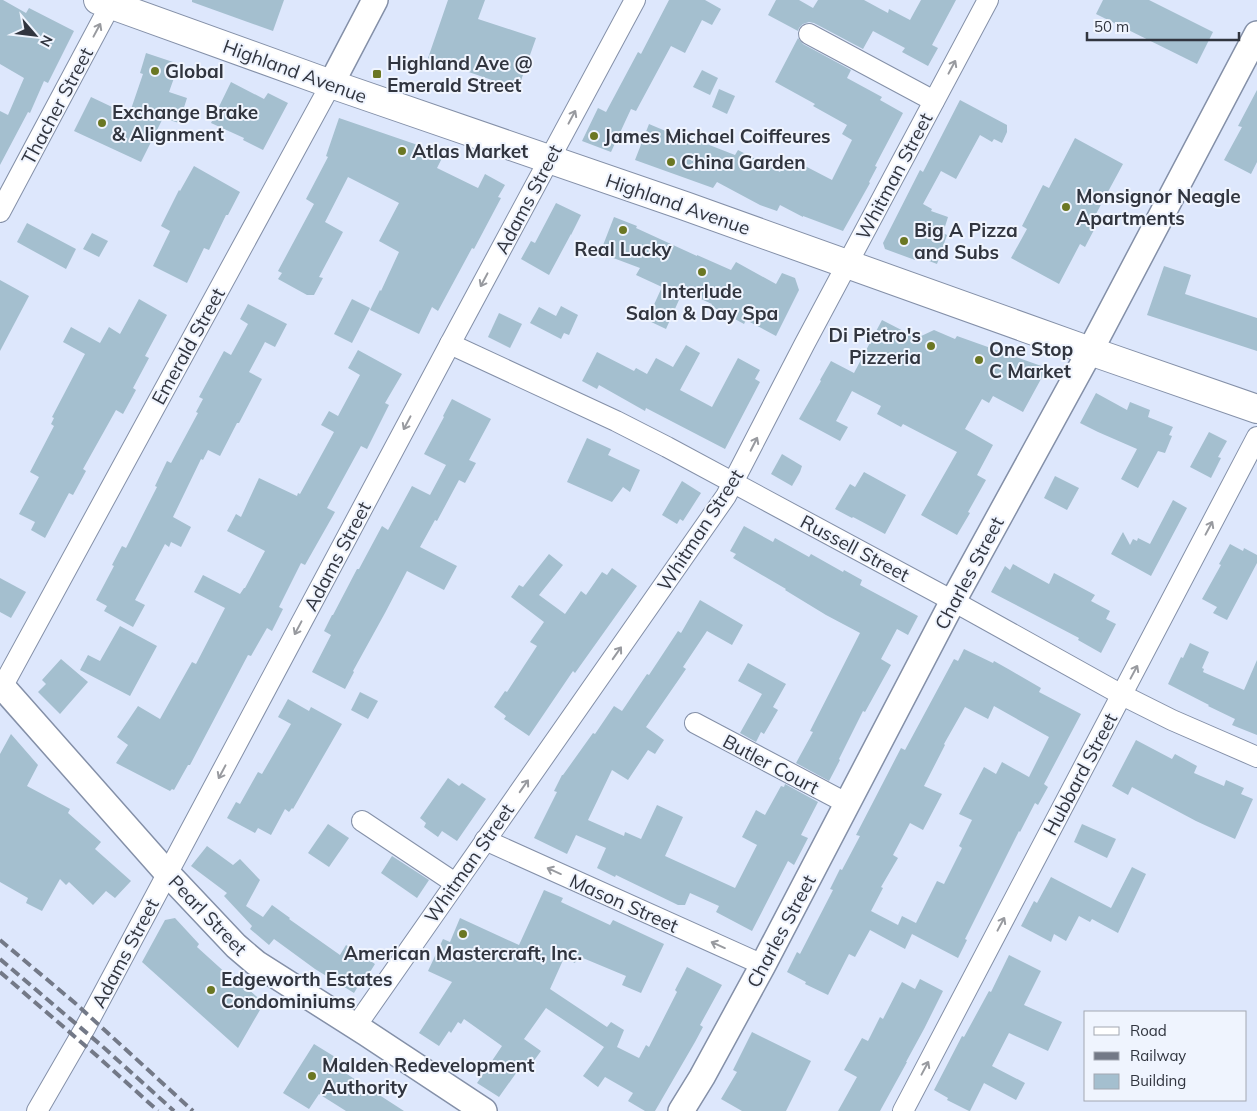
<svg xmlns="http://www.w3.org/2000/svg" width="1257" height="1111" font-family="Mulish,sans-serif">
  <style>
    .building { fill: #a4bfcf; fill-rule: evenodd }
    .lines { fill: none; stroke-linecap: round; stroke-linejoin: round }
    .minor-casing { stroke: #8490a8; stroke-width: 22 }
    .tertiary-casing { stroke: #8490a8; stroke-width: 28 }
    .secondary-casing { stroke: #8490a8; stroke-width: 30 }
    .minor { stroke: #fff; stroke-width: 20 }
    .tertiary { stroke: #fff; stroke-width: 25 }
    .secondary { stroke: #fff; stroke-width: 28 }
    .rail { stroke: #737987; stroke-width: 4; stroke-dasharray: 10 5; stroke-linecap: butt }
    .oneway { stroke: #989a9f }
    .poi-dot { fill: #6b7723; stroke: #eff4fe; stroke-width: 2 }
    .labels { text-anchor: middle; dominant-baseline: central; stroke-width: 4; stroke-linejoin: round; paint-order: stroke }
    .poi-label { font-size: 19px; font-weight: bold; fill: #31353f; stroke: #eff4fe; text-anchor: start }
    .street-label { font-size: 19px; fill: #31353f; stroke: #eff4fe }
  </style>
  <rect width="100%" height="100%" fill="#dde7fc"/>
  <g class="building">
    <path d="M0,0H3L26,13L29,8L74,31L48,83L44,81L30,113L28,112L0,165V111L8,115L24,78L0,64Z"/>
    <path d="M192,0H284L273,31L192,2Z"/>
    <path d="M448,0H485L478,19L536,38L518,89L428,58Z"/>
    <path d="M669,0H705L721,9L712,25L702,20L685,53L671,46L636,111L631,109L611,152L582,141L598,108L606,112L638,52L641,54Z"/>
    <path d="M776,0H799L813,8L818,0H864L888,13L889,9L910,20L921,0H956L932,45L938,48L928,66L902,52L905,48L873,31L863,49L814,23L809,22L803,24L799,28L798,31L768,15Z"/>
    <path d="M1103,0H1149L1213,32L1197,64L1096,14Z"/>
    <path d="M798,38L803,44L851,70L847,78L882,97L880,100L903,113L875,166L877,167L869,182L870,183L843,231L803,216V217L780,205L777,211L760,205L717,182L713,188L635,160L649,124L675,135L676,132L735,155L738,150L780,172L787,159L804,168L805,166L832,180L852,140L842,134L847,125L813,106L815,104L775,82Z"/>
    <path d="M146,53L179,64L169,92L187,98L179,123L163,118L141,162L74,131L91,97L129,115L143,74L140,73Z"/>
    <path d="M702,70L718,78L710,95L693,87Z"/>
    <path d="M231,82L264,99L268,93L288,103L263,150L243,140L244,138L211,123Z"/>
    <path d="M719,89L735,96L727,114L712,107Z"/>
    <path d="M1257,90V162L1251,174L1224,160L1242,127L1238,126Z"/>
    <path d="M960,100L1007,125V132L1002,143L994,139L992,142L980,135L956,179L941,171L923,204L932,209L931,211L948,217L943,233L947,235L937,264L916,256L915,260L885,249L883,243L920,170L923,172Z"/>
    <path d="M339,118L444,154L437,168L478,188L485,174L505,185L498,197L501,198L474,249L472,248L438,311L432,307L419,334L370,310L380,290L381,291L399,252L379,241L399,203L348,177L325,222L343,232L319,277L323,278L314,295H307L278,279L282,273L278,271L314,204L306,199L328,157L326,156Z"/>
    <path d="M1075,138L1123,164L1090,225L1095,228L1085,247L1080,244L1059,284L1011,258L1027,229L1022,226L1043,185L1049,188Z"/>
    <path d="M194,166L240,192L228,215H226L209,250L204,248L187,283L153,266L170,231L161,226L179,190L180,191Z"/>
    <path d="M556,203L581,215L571,235V234L549,275L521,259L531,241L535,243Z"/>
    <path d="M614,217L637,226L636,228L697,256V255L731,270L736,262L776,284L782,273L795,278L799,290L776,336L746,320L744,324L711,306L712,304L683,291L666,329L647,320L662,287L636,275L640,268L600,253Z"/>
    <path d="M27,223L76,249L66,269L17,242Z"/>
    <path d="M92,233L108,241L99,257L83,249Z"/>
    <path d="M1164,266L1191,275L1185,294L1257,318V351L1147,315Z"/>
    <path d="M0,280L29,296L0,351Z"/>
    <path d="M139,299L167,315L145,356L149,358L133,388L136,390L123,414L116,410L83,469L86,471L73,495L69,493L45,538L31,530L35,522L19,514L39,477L30,472L54,426L51,424L54,418L52,417L85,354L63,342L71,327L100,343L109,327L120,334Z"/>
    <path d="M352,299L370,308L352,343L334,334Z"/>
    <path d="M248,304L287,324L275,347L265,342L249,372L262,379L239,423H237L220,456L208,450L203,460L201,459L173,517L191,527L181,547L171,542L169,547L165,544L135,600L145,605L133,627L104,611L107,606L96,600L114,566L112,565L122,546L126,548L157,487L155,486L167,461L171,463L198,413L196,412L203,399L199,397L224,351L231,355L248,324L240,319Z"/>
    <path d="M561,306L578,315L569,335L564,333L561,339L530,323L539,307L556,316Z"/>
    <path d="M499,313L522,324L510,348L488,337Z"/>
    <path d="M882,320L917,338L934,330L955,339L957,336L1047,368L1023,412L993,396L989,403L982,399L965,429L993,445L977,475L986,480L968,512L970,513L957,535L921,515L957,452L903,424L901,427L877,414L881,406L852,391L836,421L848,427L840,441L799,419L821,381L820,380L831,361L854,373Z"/>
    <path d="M686,345L700,353L680,390L712,407L738,358L760,370L755,379L760,382L725,449L646,408L645,411L599,385L597,389L582,381L597,352L634,371L636,368L647,374L656,358L673,367Z"/>
    <path d="M358,350L402,374L385,403L389,405L367,449L361,446L327,508L335,512L305,565L301,563L279,607L283,609L272,631L267,628L251,656L248,655L190,765H188L174,790L172,789L170,791L116,763L128,745L117,737L138,706L160,719L192,662L196,664L225,608L194,592L203,575L240,594L244,588H245L265,551L227,531L236,514L241,517L259,478L297,496L298,493L300,494L334,432L321,425L329,411L338,416L360,375L348,368Z"/>
    <path d="M1096,393L1127,410L1130,402L1150,410L1148,417L1173,427L1169,435L1172,436L1165,453L1158,451L1138,488L1121,479L1137,449L1098,432L1080,423Z"/>
    <path d="M452,399L491,419L469,460L476,463L465,483L459,480L437,521L435,520L420,547L457,566L444,590L407,571L385,613L353,671L354,672L345,689L312,672L331,635L324,631L332,615H333L357,569H359L382,526L388,530L412,486L430,495L446,465L424,454L444,417L443,416Z"/>
    <path d="M1209,432L1227,441L1218,457L1221,458L1211,478L1190,467Z"/>
    <path d="M587,438L611,449L608,455L640,470L630,492L623,487L612,502L567,482Z"/>
    <path d="M782,454L802,466L800,472L792,486L771,474Z"/>
    <path d="M864,472L906,495L885,534L853,517L852,518L835,509L850,484L855,487Z"/>
    <path d="M1055,476L1079,488L1067,510L1044,498Z"/>
    <path d="M682,481L701,493L683,521L680,519L677,524L662,515Z"/>
    <path d="M1173,500L1187,508L1151,576L1111,554L1123,532L1130,545L1133,539L1137,541L1138,538L1150,544Z"/>
    <path d="M744,526L773,542L775,538L809,557L811,554L843,572L844,570L862,580L860,585L918,616L908,635L897,629L881,659L891,665L865,712L863,711L839,759L840,760L829,781L796,763L813,732L810,731L860,633L826,615L785,590L786,589L733,558L736,554L730,551Z"/>
    <path d="M1230,544L1243,551L1244,548L1257,555V563L1227,620L1213,613L1217,607L1202,599L1221,565L1219,564Z"/>
    <path d="M549,554L563,565L539,595L565,614L581,591L586,595L602,572L607,575L612,568L637,586L575,673L573,671L529,736L504,719L506,716L494,707L505,691L507,692L537,646L530,642L544,622L511,597L519,585L523,587Z"/>
    <path d="M1013,564L1049,584L1054,573L1095,595L1091,601L1110,611L1106,619L1116,624L1101,653L1078,640L1079,638L991,592L1005,566L1010,570Z"/>
    <path d="M0,578L26,592L11,618L0,612Z"/>
    <path d="M700,600L743,625L732,645L707,631L683,667L686,669L646,727L664,740L655,754L648,750L628,780L612,770L588,820L624,836L625,832L641,839L657,805L683,817L665,856L735,888L757,845L742,837L756,810L765,815L781,786L784,787L785,784L818,802L801,835L808,838L794,865L788,861L752,931L716,912L719,906L690,893L685,905H678L616,875L615,877L597,868L606,848L576,835L567,854L534,838L557,792L554,791L562,775H563L593,733L595,734L614,706L622,711L647,674L649,675L678,631L681,633Z"/>
    <path d="M120,626L157,646L130,696L80,670L88,655L100,661Z"/>
    <path d="M1190,643L1209,652L1202,668L1204,669L1203,672L1244,690L1257,660V735L1232,725L1235,719L1208,706L1209,705L1168,684L1181,657L1183,658Z"/>
    <path d="M964,649L993,663L994,661L1010,670L1041,688L1039,692L1081,714L1044,784L1048,787L1038,805L1035,803L1020,832L1019,831L965,939L967,940L958,958L912,934L905,949L870,930L855,957L849,954L828,995L805,984L806,982L787,972L797,952L800,954L833,890L830,889L840,869L842,870L860,836L856,835L901,748L905,750L954,659L958,661ZM994,706L1049,737L1029,777L1002,762L996,774L984,767L959,814L972,820L959,846L962,848L944,884L937,881L916,923L902,916L898,925L871,911L883,888L881,887L898,858L893,855L910,823L923,830L942,794L924,786L945,745L944,744L965,707L988,719Z"/>
    <path d="M61,659L88,682L60,714L38,692L46,684L42,680Z"/>
    <path d="M748,663L786,684L773,707L778,710L764,734L761,732L756,742L740,733L762,694L738,681Z"/>
    <path d="M360,692L378,701L368,719L351,710Z"/>
    <path d="M288,699L309,711L311,707L342,724L293,809L292,808L289,812L285,809L271,835L258,828L255,833L227,818L236,802L240,804L258,772L262,774L291,724L278,717Z"/>
    <path d="M11,734L38,765L27,786L70,809L68,813L101,842L95,849L131,881L115,898L106,891L93,905L69,882L66,885L60,879L42,911L26,903L28,898L0,882V754Z"/>
    <path d="M1136,740L1172,759L1175,754L1197,766L1194,773L1224,786L1226,780L1244,788L1241,794L1253,799L1235,839L1196,821L1132,787L1128,795L1112,786Z"/>
    <path d="M448,778L459,786L462,783L486,799L457,841L442,831L438,837L424,827L426,823L420,818Z"/>
    <path d="M328,824L349,838L329,867L308,853Z"/>
    <path d="M1082,824L1116,839L1107,858L1074,842Z"/>
    <path d="M207,846L233,865L240,859L260,880L246,906L263,917L272,905L290,918L289,919L340,955L346,945L375,964L362,985L360,983L354,993L315,969L274,939L269,945L250,929L252,926L224,896L227,893L191,866Z"/>
    <path d="M392,856L429,880L417,898L381,873Z"/>
    <path d="M1132,867L1146,874L1118,933L1092,919L1090,922L1079,916L1066,941L1054,934L1051,942L1021,926L1034,901L1037,903L1051,877L1111,908Z"/>
    <path d="M544,890L563,898L561,902L610,925L613,920L664,944L641,993L622,985L626,976L578,956L575,963L564,958L550,989L607,1027L611,1022L624,1030L617,1047L639,1058L646,1045L649,1047L677,992L675,990L687,967L722,985L700,1025L703,1027L695,1042L655,1111H645L628,1101L633,1093L605,1077L598,1087L583,1076L604,1047L546,1008L524,1039L541,1051L525,1073L519,1069L499,1097L477,1083L502,1046L464,1019L461,1024L458,1022L451,1033L449,1031L439,1046L419,1033L452,982L428,971L443,939L450,942L460,918L519,945Z"/>
    <path d="M175,918L199,944L197,947L229,976L231,974L264,1003L238,1048L142,962L165,920Z"/>
    <path d="M1009,955L1041,971L1024,1005L1062,1022L1048,1051L1009,1033L992,1066L1025,1083L1016,1100L984,1083L970,1111H969L947,1100L948,1098L934,1090L962,1036L964,1037L989,991L991,992Z"/>
    <path d="M920,979L943,991L924,1029L906,1062H907L880,1111H838L857,1077L844,1070L862,1038L868,1041L880,1017L883,1019L902,982L915,989Z"/>
    <path d="M752,1032L811,1061L786,1111H742L721,1099L737,1072L733,1070Z"/>
    <path d="M314,1044L340,1060L336,1067L404,1111H346L319,1094L309,1109L283,1093Z"/>
  </g>
  <g class="lines">
    <defs>
      <g id="minor">
        <path d="M809,34L934,101"/>
        <path d="M0,212L113,0"/>
        <path d="M450,344L616,421L667,447L953,601L1122,695L1172,720L1257,757"/>
        <path d="M0,691L331,84"/>
        <path d="M695,723L848,804"/>
        <path d="M362,821L455,883"/>
        <path d="M485,840L763,965"/>
        <path d="M356,1026L726,496L804,345L988,0"/>
        <path d="M37,1111L85,1028L450,344L635,0"/>
        <path d="M903,1111L1257,437"/>
      </g>
      <g id="tertiary">
        <path d="M331,84L375,0"/>
        <path d="M0,684L168,874L236,946L256,963L366,1033L484,1111"/>
        <path d="M681,1111L702,1077L763,965L953,601L1090,351L1257,34"/>
      </g>
      <path id="secondary" d="M98,0L331,84L685,206L1090,351L1257,409"/>
    </defs>
    <use href="#minor" class="minor-casing"/>
    <use href="#tertiary" class="tertiary-casing"/>
    <use href="#secondary" class="secondary-casing"/>
    <use href="#minor" class="minor"/>
    <use href="#tertiary" class="tertiary"/>
    <use href="#secondary" class="secondary"/>
    <g class="rail">
      <path d="M0,940L75,1003L193,1111"/>
      <path d="M0,959L102,1046L174,1111"/>
      <path d="M0,972L96,1055L158,1111"/>
    </g>
  </g>
  <defs><path id="oneway-shaft" d="M-6 0H5M1.5-3L5.5 0L1.5 3" fill="none" stroke-width="1.6" stroke-linecap="round" stroke-linejoin="round" transform="scale(1.25)"/></defs>
  <g class="oneway">
    <use href="#oneway-shaft" transform="translate(97 30) rotate(-62)"/>
    <use href="#oneway-shaft" transform="translate(952 67) rotate(-62)"/>
    <use href="#oneway-shaft" transform="translate(572 117) rotate(-62)"/>
    <use href="#oneway-shaft" transform="translate(484 280) rotate(118)"/>
    <use href="#oneway-shaft" transform="translate(407 423) rotate(118)"/>
    <use href="#oneway-shaft" transform="translate(754 444) rotate(-63)"/>
    <use href="#oneway-shaft" transform="translate(1209 528) rotate(-62)"/>
    <use href="#oneway-shaft" transform="translate(298 628) rotate(118)"/>
    <use href="#oneway-shaft" transform="translate(617 653) rotate(-55)"/>
    <use href="#oneway-shaft" transform="translate(1134 672) rotate(-62)"/>
    <use href="#oneway-shaft" transform="translate(222 772) rotate(118)"/>
    <use href="#oneway-shaft" transform="translate(524 786) rotate(-55)"/>
    <use href="#oneway-shaft" transform="translate(554 871) rotate(-156)"/>
    <use href="#oneway-shaft" transform="translate(1001 924) rotate(-62)"/>
    <use href="#oneway-shaft" transform="translate(718 945) rotate(-156)"/>
    <use href="#oneway-shaft" transform="translate(925 1068) rotate(-62)"/>
  </g>
  <g class="poi-dot">
    <circle cx="155" cy="71" r="5"/>
    <rect x="372" y="69" width="10" height="10" rx="2.5"/>
    <circle cx="102" cy="123" r="5"/>
    <circle cx="594" cy="136" r="5"/>
    <circle cx="402" cy="151" r="5"/>
    <circle cx="671" cy="162" r="5"/>
    <circle cx="1066" cy="207" r="5"/>
    <circle cx="623" cy="230" r="5"/>
    <circle cx="904" cy="241" r="5"/>
    <circle cx="702" cy="272" r="5"/>
    <circle cx="931" cy="346" r="5"/>
    <circle cx="979" cy="360" r="5"/>
    <circle cx="463" cy="934" r="5"/>
    <circle cx="211" cy="990" r="5"/>
    <circle cx="312" cy="1076" r="5"/>
  </g>
  <g class="labels">
    <g class="poi-label">
      <text x="387" y="63">Highland Ave @<tspan x="387" dy="22">Emerald Street</tspan></text>
      <text x="165" y="71">Global</text>
      <text x="112" y="112">Exchange Brake<tspan x="112" dy="22">&amp; Alignment</tspan></text>
      <text x="604" y="136">James Michael Coiffeures</text>
      <text x="412" y="151">Atlas Market</text>
      <text x="681" y="162">China Garden</text>
      <text x="1076" y="196">Monsignor Neagle<tspan x="1076" dy="22">Apartments</tspan></text>
      <text x="914" y="230">Big A Pizza<tspan x="914" dy="22">and Subs</tspan></text>
      <text x="623" y="249" text-anchor="middle">Real Lucky</text>
      <text x="702" y="291" text-anchor="middle">Interlude<tspan x="702" dy="22">Salon &amp; Day Spa</tspan></text>
      <text x="921" y="335" text-anchor="end">Di Pietro's<tspan x="921" dy="22">Pizzeria</tspan></text>
      <text x="989" y="349">One Stop<tspan x="989" dy="22">C Market</tspan></text>
      <text x="463" y="953" text-anchor="middle">American Mastercraft, Inc.</text>
      <text x="221" y="979">Edgeworth Estates<tspan x="221" dy="22">Condominiums</tspan></text>
      <text x="322" y="1065">Malden Redevelopment<tspan x="322" dy="22">Authority</tspan></text>
    </g>
    <g class="street-label">
      <text transform="translate(295 71) rotate(20)">Highland Avenue</text>
      <text transform="translate(57 106) rotate(-62)">Thacher Street</text>
      <text transform="translate(894 176) rotate(-62)">Whitman Street</text>
      <text transform="translate(528 199) rotate(-62)">Adams Street</text>
      <text transform="translate(678 204) rotate(19)">Highland Avenue</text>
      <text transform="translate(188 346) rotate(-61)">Emerald Street</text>
      <text transform="translate(700 530) rotate(-57)">Whitman Street</text>
      <text transform="translate(855 548) rotate(28)">Russell Street</text>
      <text transform="translate(337 556) rotate(-62)">Adams Street</text>
      <text transform="translate(969 573) rotate(-62)">Charles Street</text>
      <text transform="translate(771 764) rotate(28)">Butler Court</text>
      <text transform="translate(1080 774) rotate(-62)">Hubbard Street</text>
      <text transform="translate(469 863) rotate(-55)">Whitman Street</text>
      <text transform="translate(624 903) rotate(24)">Mason Street</text>
      <text transform="translate(208 915) rotate(46)">Pearl Street</text>
      <text transform="translate(781 931) rotate(-62)">Charles Street</text>
      <text transform="translate(125 953) rotate(-62)">Adams Street</text>
    </g>
  </g>
  <rect x="1084" y="1011" width="162" height="90" fill="#eff4fe" stroke="#a3a8b2"/>
  <rect x="1094" y="1027" width="25" height="8" fill="#ffffff" stroke="#a3a8b2"/>
  <text x="1130" y="1036" font-size="15" fill="#31353f">Road</text>
  <rect x="1094" y="1052" width="25" height="8" fill="#737987" stroke="#a3a8b2"/>
  <text x="1130" y="1061" font-size="15" fill="#31353f">Railway</text>
  <rect x="1094" y="1074" width="25" height="15" fill="#a4bfcf" stroke="#a3a8b2"/>
  <text x="1130" y="1086" font-size="15" fill="#31353f">Building</text>
  <g transform="translate(35 35) rotate(118)" stroke="#eff4fe" stroke-width="4" paint-order="stroke">
  <path d="M0-4L9 19L0 12L-9 19Z" fill="#31353f"/>
  <text y="-8" font-size="14" font-weight="bold" text-anchor="middle" fill="#31353f">N</text>
  </g>
  <path d="M1087 32v8h152v-8" fill="none" stroke="#31353f" stroke-width="2.5"/>
  <text x="1094" y="32" font-size="15" fill="#31353f" stroke="#eff4fe" stroke-width="4" paint-order="stroke">50 m</text>
</svg>
